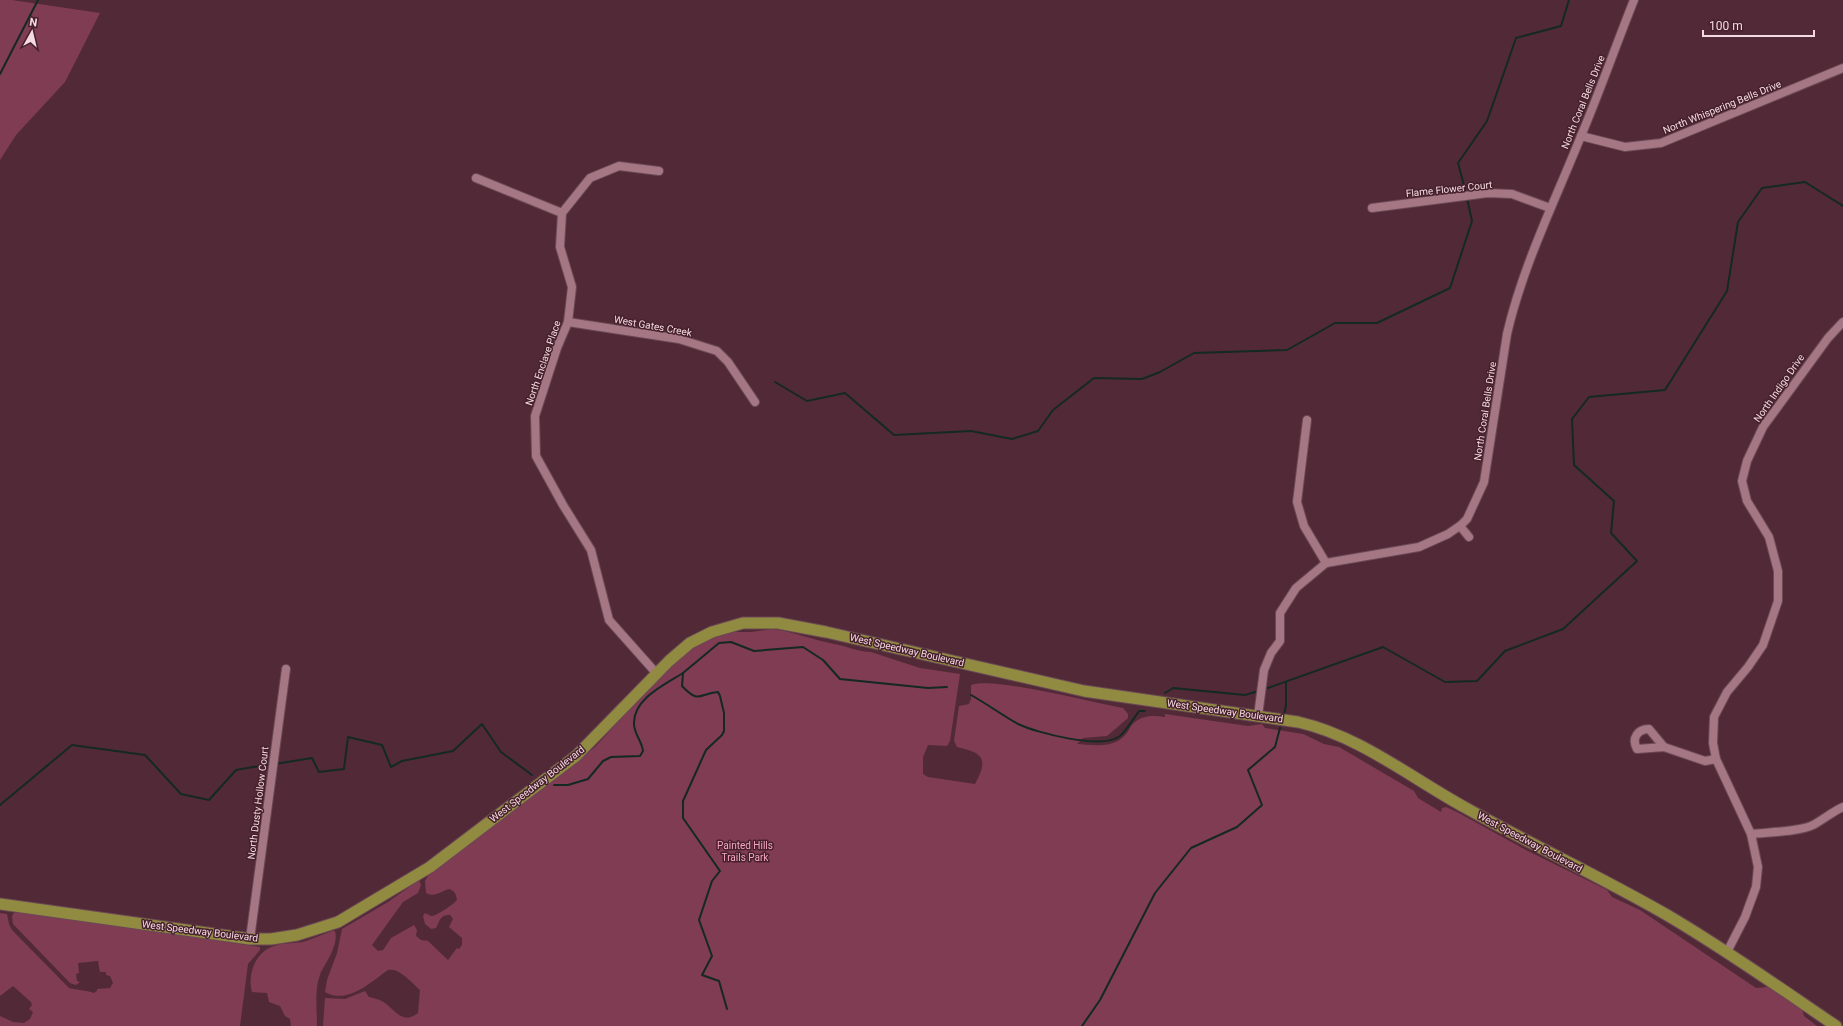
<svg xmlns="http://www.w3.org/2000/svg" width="1843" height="1026" font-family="Roboto,sans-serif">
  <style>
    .green { fill: #7f3c53 }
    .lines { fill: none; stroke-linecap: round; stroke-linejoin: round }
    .stream { stroke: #142824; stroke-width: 2 }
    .minor-casing { stroke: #6b4955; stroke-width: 10 }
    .major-casing { stroke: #6b4955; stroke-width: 13 }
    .minor { stroke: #a57684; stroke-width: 8 }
    .major { stroke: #918a41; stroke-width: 11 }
    .labels { text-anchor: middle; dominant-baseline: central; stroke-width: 3; stroke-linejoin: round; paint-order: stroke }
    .street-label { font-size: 10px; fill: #f5dae1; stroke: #46202d }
    .park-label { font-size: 10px; fill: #f7a7c0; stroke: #46202d }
  </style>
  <rect width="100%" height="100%" fill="#522a37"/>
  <g class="green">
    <path d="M0,0H12L100,13L65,82L16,135L0,160Z"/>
    <path d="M773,629C794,632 814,640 834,644C847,646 858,652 871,652L920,668L960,674L950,741L947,746L928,745L923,757V774L928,777L975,784C989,758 983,753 957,747L954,741L959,706L969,704L971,699V685C992,676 1094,703 1123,708L1128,714V718L1107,736L1083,738L1077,744C1090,745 1111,748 1122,738C1126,735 1129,730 1131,726C1140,715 1152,715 1165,717V714L1248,726L1262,724L1265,728L1303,734L1324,744L1339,747L1414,791L1418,798L1441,812L1442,808L1446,807L1457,812L1526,850L1607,890L1612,897L1640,910L1756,988L1767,987L1802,1009L1804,1016L1817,1026H323L325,998L345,999L365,991L369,997C373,998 378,999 382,1001C394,1008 402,1026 418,1013L420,990C412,983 399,967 388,970C371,982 347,1005 325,992L327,980L337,953L342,929L388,902L419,880L421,885L418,893L403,902L372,945L378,951L383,950L391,938L414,925L417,930L416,936L421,940L428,941L448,960L457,948L459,949L462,945V938L449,927L453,919L450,915C440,914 440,921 436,928L431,929L425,924L423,916L425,913C427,914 429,915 431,916C435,917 454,904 457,900C456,894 455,891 449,889C441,891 435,898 426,893L425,881L429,874L535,795L595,747L664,672L681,656L706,639L728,632H751Z"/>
    <path d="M18,912L87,921L260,947V950L248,964L240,1026H0V1016L13,1022L24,1023L30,1019L33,1012L29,1009L32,1005L31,1002L13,986L0,996V913L7,914L9,924L12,930L69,988C78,990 85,990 94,993L97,991V989L110,988L113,983L110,976L106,975V972H100L98,961L78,963L79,973L76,974L77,981L80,982L76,985L70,983L13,924L12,916L14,913Z"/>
    <path d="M332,931H335C339,944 327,961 321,972C314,989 317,1008 317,1026H291L290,1019L285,1016L280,1006L269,1002L267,993L252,992C247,975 255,952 274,946C284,942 296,944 306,941C315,938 323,934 332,931Z"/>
  </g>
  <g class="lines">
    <g class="stream">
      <path d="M0,74L38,0"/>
      <path d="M1466,193L1458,163L1487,121L1516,38L1561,26L1569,0"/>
      <path d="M775,382L807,401L845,393L894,435L971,431L1012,439L1038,431L1053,410L1094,378L1142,379L1160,372L1194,353L1287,350L1335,323H1377L1450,288L1472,221L1467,198"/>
      <path d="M1268,688L1383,647L1445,682L1477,681L1505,651L1563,629L1637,561L1611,533L1614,501L1574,465L1572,419L1589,397L1665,390L1727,291L1738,222L1762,188L1805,182L1843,206"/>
      <path d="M1165,693L1173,688L1245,695L1255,692"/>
      <path d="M971,695C987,704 1002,715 1018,724C1037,733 1102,750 1120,736C1126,731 1134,718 1139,711H1145"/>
      <path d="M1284,715L1286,705V682"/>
      <path d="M275,764L312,758L319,772L344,769L348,737L382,745L391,767L402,761L453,751L482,724L501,752L532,775"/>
      <path d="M554,785H568L588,779L603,761L611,757L640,756L643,751C642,741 634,734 634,724C633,699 664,685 683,673"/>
      <path d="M0,805L72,745L145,755L181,794L209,800L236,770L271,764"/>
      <path d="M727,1009L719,981L702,975L712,956L699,920L712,881L720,871L683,818V801L706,750L722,735L724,731V713L720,696L718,692C699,693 700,705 682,686L683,673L719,643L731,642L754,651L803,647L823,660L840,679L928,688L947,687"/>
      <path d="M1082,1026L1100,1000L1155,893L1191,848L1237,827L1262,805L1248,770L1275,747L1280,728"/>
    </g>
    <defs>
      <g id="minor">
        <path d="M1581,136L1625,147L1661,143L1843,68"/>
        <path d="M476,178L562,213"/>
        <path d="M1372,208L1488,193L1512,194L1550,208"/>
        <path d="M568,322L679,339L717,351L728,362L755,402"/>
        <path d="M1307,420L1297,502L1304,526L1326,563"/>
        <path d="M1460,526L1469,537"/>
        <path d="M657,674L609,620L591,550L563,505L536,456L535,416L557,348L568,322L572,287L560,247L562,213L590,178L619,166L659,171"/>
        <path d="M1258,716L1264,670L1271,653L1280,641V613L1296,588L1326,563L1419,547L1448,534L1461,525L1467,519L1484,482L1507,334C1523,265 1555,201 1581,136C1600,91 1616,45 1634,0"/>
        <path d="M1664,747L1637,749C1631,738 1638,729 1649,729L1664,747L1705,761L1716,759"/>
        <path d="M1751,834C1768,832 1799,832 1813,825C1824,819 1832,812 1843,807"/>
        <path d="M250,939L286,669"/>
        <path d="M1727,952L1745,917L1756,887L1758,867L1751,834L1716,759L1713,743L1714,717L1727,692L1748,667L1763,645L1778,601V571L1769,537L1747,501L1742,481L1747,461L1763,427L1828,338L1843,322"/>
      </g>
      <path id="major" d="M0,904L250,939H271L297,935L338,922L430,867L576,756L669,661L690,643L712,632L743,623H778L826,632L1084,691L1298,722C1360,736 1411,778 1466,808C1532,845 1601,877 1667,915C1725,949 1780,988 1836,1026"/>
    </defs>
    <use href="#minor" class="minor-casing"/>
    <use href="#major" class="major-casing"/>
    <use href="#minor" class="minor"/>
    <use href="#major" class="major"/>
  </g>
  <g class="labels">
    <g class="street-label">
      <text transform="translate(1583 102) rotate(-68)">North Coral Bells Drive</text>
      <text transform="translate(1722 107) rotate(-22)">North Whispering Bells Drive</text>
      <text transform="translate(1449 189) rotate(-6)">Flame Flower Court</text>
      <text transform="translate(653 326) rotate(10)">West Gates Creek</text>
      <text transform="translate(543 363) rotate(-71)">North Enclave Place</text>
      <text transform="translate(1779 388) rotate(-55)">North Indigo Drive</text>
      <text transform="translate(1485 411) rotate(-81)">North Coral Bells Drive</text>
      <text transform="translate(907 650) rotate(13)">West Speedway Boulevard</text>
      <text transform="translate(1225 711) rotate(8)">West Speedway Boulevard</text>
      <text transform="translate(537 784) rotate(-38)">West Speedway Boulevard</text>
      <text transform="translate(258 803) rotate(-83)">North Dusty Hollow Court</text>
      <text transform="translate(1530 842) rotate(28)">West Speedway Boulevard</text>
      <text transform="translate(200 931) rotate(7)">West Speedway Boulevard</text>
    </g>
    <g class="park-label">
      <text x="745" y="845">Painted Hills<tspan x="745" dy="12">Trails Park</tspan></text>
    </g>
  </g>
  <g transform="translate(32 32) rotate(8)" stroke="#46202d" stroke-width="3" paint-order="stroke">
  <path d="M0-3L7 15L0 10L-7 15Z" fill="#f5dae1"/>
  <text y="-6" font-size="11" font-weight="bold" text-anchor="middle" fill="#f5dae1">N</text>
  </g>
  <path d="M1703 30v6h111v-6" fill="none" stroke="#f5dae1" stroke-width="2"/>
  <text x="1709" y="30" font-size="12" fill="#f5dae1" stroke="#46202d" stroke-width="3" paint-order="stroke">100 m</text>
</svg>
